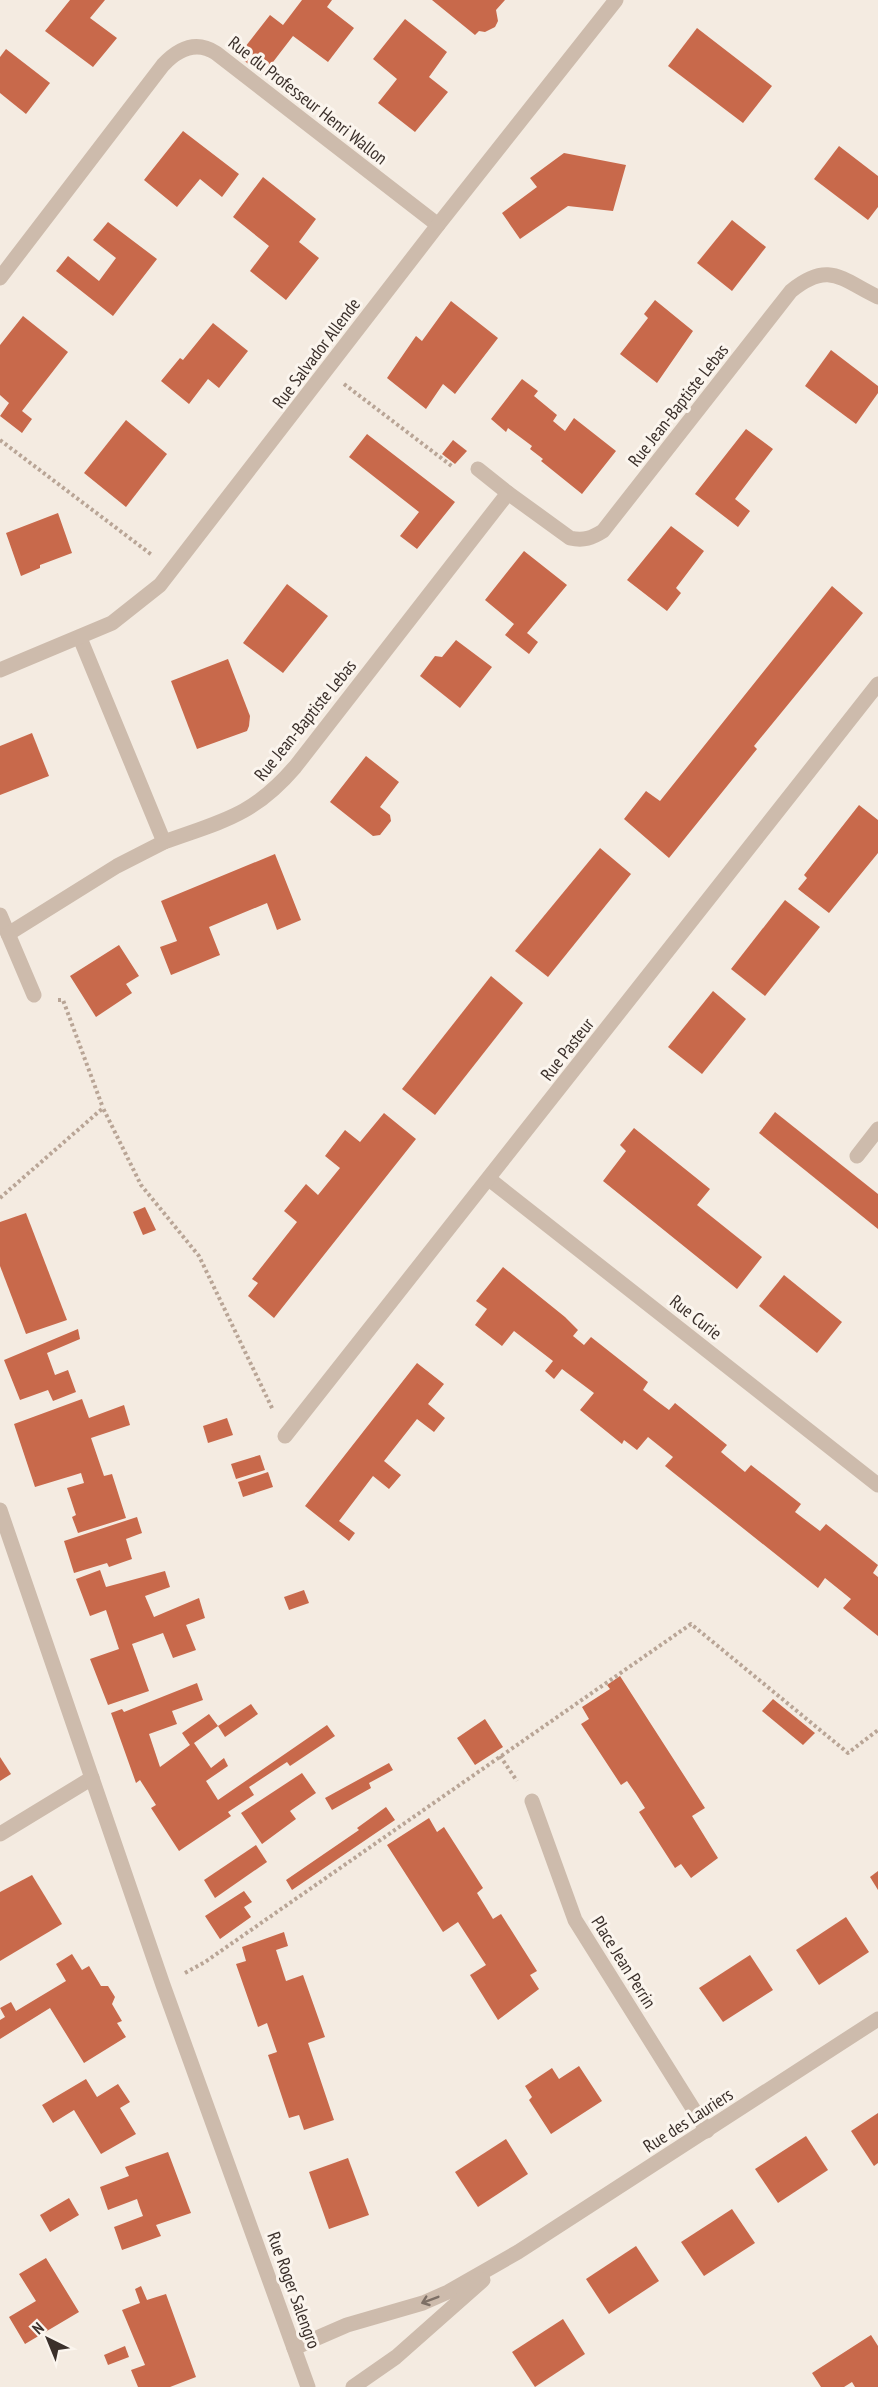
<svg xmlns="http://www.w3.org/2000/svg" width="878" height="2387" font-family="'PT Sans Narrow',sans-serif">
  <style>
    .building { fill: #c8694b }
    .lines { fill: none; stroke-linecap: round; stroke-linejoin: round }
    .path { stroke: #b9a596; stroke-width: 4; stroke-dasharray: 3 3; stroke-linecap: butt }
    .service { stroke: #cdbbac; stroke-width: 15 }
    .minor { stroke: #cdbbac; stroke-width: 15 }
    .tertiary { stroke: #cdbbac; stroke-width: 15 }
    .oneway { stroke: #7d6f65 }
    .labels { text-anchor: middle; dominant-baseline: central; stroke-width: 6; stroke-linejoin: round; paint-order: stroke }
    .street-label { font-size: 18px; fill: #3b302b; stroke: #fbf5ee }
  </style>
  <rect width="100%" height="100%" fill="#f4ebe1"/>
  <g class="building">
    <path d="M70,0H105L90,18L117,38L93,67L45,31Z"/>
    <path d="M302,0H332L327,7L354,28L328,62L293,36L263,75L238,56L270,15L283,25Z"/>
    <path d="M432,0H505L496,10L498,21L495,27L485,32L479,31L475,35Z"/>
    <path d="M405,19L447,52L429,77L448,92L415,132L378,103L397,79L373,59Z"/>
    <path d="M697,28L772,86L743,123L668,66Z"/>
    <path d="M6,49L50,83L26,114L0,93V57Z"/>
    <path d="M183,131L239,174L222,197L200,179L177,207L144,180Z"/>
    <path d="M839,146L878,176V207L868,220L814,179Z"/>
    <path d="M564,153L626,165L613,211L568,206L520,239L502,213L537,187L530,178Z"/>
    <path d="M263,177L316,219L299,242L319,258L286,300L250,271L269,246L233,217Z"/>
    <path d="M732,220L766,247L732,291L697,263Z"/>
    <path d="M108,222L157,259L113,316L56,271L68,256L99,281L116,258L93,240Z"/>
    <path d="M655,300L693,331L657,383L620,354L648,318L644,314Z"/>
    <path d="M451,301L498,338L455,394L443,384L426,409L387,378L416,336L422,341Z"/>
    <path d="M23,316L68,352L22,411L32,419L22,433L0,416L9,403L0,395V345Z"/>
    <path d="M213,323L248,351L219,388L208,379L189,404L161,381L180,358L183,360Z"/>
    <path d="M831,350L878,386V393L856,424L805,386Z"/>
    <path d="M522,379L538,391L534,396L557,415L553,421L565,431L574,418L616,451L582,494L541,461L543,459L530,449L532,446L508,428L506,432L491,419Z"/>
    <path d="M126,420L167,454L126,507L84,473Z"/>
    <path d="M746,429L773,449L735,499L750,511L738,527L695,494Z"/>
    <path d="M367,434L455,502L417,549L400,536L419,512L349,457Z"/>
    <path d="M453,440L467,451L455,464L442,454Z"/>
    <path d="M58,513L72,553L40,565V568L21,576L6,533Z"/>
    <path d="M671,526L704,551L676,588L681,593L667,611L627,580Z"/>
    <path d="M524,551L567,585L527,633L538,642L529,654L505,635L514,624L485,600Z"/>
    <path d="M287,584L328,616L283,673L243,643Z"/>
    <path d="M832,586L863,613L754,746L757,749L669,858L624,819L646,791L660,801Z"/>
    <path d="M456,640L492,667L460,708L420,676L435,656L442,657Z"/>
    <path d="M228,659L250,716L249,726L247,731L197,749L171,681Z"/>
    <path d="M32,733L49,776L0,795V746Z"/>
    <path d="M366,756L399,782L380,807L390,815L391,821L380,835L373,836L330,802Z"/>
    <path d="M859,805L878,820V853L829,913L798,889L807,878L804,875Z"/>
    <path d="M600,848L631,874L548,977L515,951Z"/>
    <path d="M275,854L301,920L277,930L267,903L209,927L220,955L171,975L160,947L177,941L161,901Z"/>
    <path d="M785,900L820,927L765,996L731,969Z"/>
    <path d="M119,945L139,976L126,984L132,993L96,1017L70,976Z"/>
    <path d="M491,976L523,1003L435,1115L402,1089Z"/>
    <path d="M713,991L746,1019L702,1074L668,1047Z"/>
    <path d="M775,1112L878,1194V1229L759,1133Z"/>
    <path d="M384,1113L416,1139L274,1318L248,1296L258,1283L252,1279L297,1222L284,1211L306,1184L318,1195L340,1168L325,1156L345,1130L360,1142Z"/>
    <path d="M634,1128L710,1189L697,1205L762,1257L737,1289L603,1181L626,1151L620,1145Z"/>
    <path d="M145,1207L156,1230L143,1235L133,1212Z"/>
    <path d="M26,1213L67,1320L26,1334L0,1266V1222Z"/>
    <path d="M503,1267L565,1317L578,1330L573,1336L584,1345L591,1337L648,1382L643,1390L657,1401L669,1410L675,1403L727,1445L721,1452L745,1472L751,1465L801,1504L795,1512L820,1531L826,1524L878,1565L873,1573L878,1577V1636L843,1608L851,1599L825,1578L818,1588L665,1466L673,1457L648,1437L637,1450L624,1440L622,1444L580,1410L594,1393L562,1369L554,1379L545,1371L553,1361L514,1331L502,1346L475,1325L487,1309L476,1301Z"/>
    <path d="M784,1275L842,1322L817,1353L759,1306Z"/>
    <path d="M78,1329L80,1339L47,1353L55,1375L68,1370L76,1392L53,1401L48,1390L20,1400L4,1360Z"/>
    <path d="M417,1363L444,1384L428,1404L445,1418L434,1432L417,1419L384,1461L401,1475L389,1489L373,1476L339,1521L355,1533L349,1541L305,1506Z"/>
    <path d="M82,1399L89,1418L124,1405L130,1425L91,1438L104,1476L112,1474L126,1518L78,1533L72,1517L76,1515L67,1488L84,1483L81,1473L35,1487L14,1424Z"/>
    <path d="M227,1418L233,1435L208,1443L203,1426Z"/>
    <path d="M260,1455L265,1470L236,1479L231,1464Z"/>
    <path d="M268,1472L273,1487L243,1497L238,1482Z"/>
    <path d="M137,1517L142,1533L126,1539L132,1559L109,1567L107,1563L74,1573L64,1541Z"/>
    <path d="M100,1570L106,1587L165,1571L170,1587L145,1596L154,1617L199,1598L205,1618L186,1625L196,1650L173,1658L163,1633L132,1644L149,1691L108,1705L90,1659L119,1649L106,1610L90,1616L76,1579Z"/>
    <path d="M304,1590L309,1603L289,1610L284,1597Z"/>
    <path d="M620,1676L705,1808L692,1816L718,1858L691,1878L681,1864L675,1868L639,1812L645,1808L636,1794L627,1781L621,1785L581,1724L589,1719L582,1707L610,1689L607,1685Z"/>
    <path d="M197,1683L203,1700L172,1711L177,1724L149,1734L160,1767L190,1745L182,1733L209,1714L218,1726L194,1743L211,1768L224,1758L228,1766L206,1781L218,1800L327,1725L335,1736L290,1766L287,1762L249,1787L254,1795L228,1812L231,1816L179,1851L151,1808L156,1805L140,1780L136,1783L111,1713L122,1709L124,1712Z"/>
    <path d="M773,1699L815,1733L803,1745L762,1711Z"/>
    <path d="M251,1704L258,1714L225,1737L218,1726Z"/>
    <path d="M485,1719L503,1747L475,1765L457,1738Z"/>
    <path d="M0,1757L11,1774L0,1781Z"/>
    <path d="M389,1763L393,1770L369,1783L371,1788L332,1810L325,1798Z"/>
    <path d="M302,1773L316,1793L290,1811L296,1819L262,1844L241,1813Z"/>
    <path d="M386,1807L395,1820L292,1890L286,1880L359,1830L357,1828Z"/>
    <path d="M429,1818L437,1832L444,1827L483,1888L477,1893L493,1919L501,1914L537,1971L530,1975L539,1989L498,2020L470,1975L486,1965L458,1922L443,1932L387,1845Z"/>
    <path d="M256,1845L267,1862L215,1898L204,1880Z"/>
    <path d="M878,1871V1890L870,1877Z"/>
    <path d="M32,1875L62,1924L0,1961V1892Z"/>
    <path d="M244,1891L252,1902L244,1907L251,1917L220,1939L205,1916Z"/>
    <path d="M846,1917L869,1952L819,1985L796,1950Z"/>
    <path d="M284,1932L288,1946L276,1950L286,1981L303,1975L319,2020L325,2037L308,2043L334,2120L304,2130L299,2115L289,2118L268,2055L277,2052L267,2023L258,2027L236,1964L246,1961L242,1947Z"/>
    <path d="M72,1954L82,1970L89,1966L101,1986H108L115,1997L112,2004L122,2021L117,2023L126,2037L84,2063L50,2008L0,2039V2020L5,2017L0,2008L11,2002L16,2011L66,1981L56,1964Z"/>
    <path d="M750,1955L773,1990L723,2022L699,1988Z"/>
    <path d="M579,2066L602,2101L551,2134L529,2100L532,2097L525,2086L552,2068L559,2079Z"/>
    <path d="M86,2079L97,2097L118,2084L130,2102L120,2108L136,2134L101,2154L74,2110L53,2123L42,2105Z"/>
    <path d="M878,2113V2163L874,2166L851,2131Z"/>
    <path d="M806,2136L828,2170L778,2203L755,2169Z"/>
    <path d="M506,2139L528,2174L478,2207L455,2172Z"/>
    <path d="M168,2152L191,2213L156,2225L161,2236L122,2250L114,2227L143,2216L140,2208L137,2199L108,2210L100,2187L129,2176L125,2167Z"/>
    <path d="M348,2158L369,2215L329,2229L309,2172Z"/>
    <path d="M69,2198L79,2215L50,2232L40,2215Z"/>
    <path d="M732,2209L755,2243L704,2276L681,2242Z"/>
    <path d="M636,2246L659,2281L609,2314L586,2279Z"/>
    <path d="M46,2258L79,2312L25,2344L9,2317L36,2301L19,2274Z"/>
    <path d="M141,2286L147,2300L166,2294L196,2377L170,2387H138L131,2370L145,2365L122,2310L140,2303L135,2289Z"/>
    <path d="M563,2319L585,2354L535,2387L512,2352Z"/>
    <path d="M871,2335L878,2346V2387H855L852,2382L844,2387H821L812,2373Z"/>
    <path d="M125,2346L129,2357L108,2365L104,2355Z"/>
  </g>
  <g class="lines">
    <g class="path">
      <path d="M344,384L453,467"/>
      <path d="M0,440L152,555"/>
      <path d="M58,1000H63L103,1108"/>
      <path d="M0,1198L103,1108L141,1185L199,1256L273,1410"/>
      <path d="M500,1756L517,1781"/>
      <path d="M185,1973L205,1962L691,1624L848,1753L878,1730"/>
    </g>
    <path class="service" d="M857,1156L878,1129"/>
    <g class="minor">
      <path d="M0,278L163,65C178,49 196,40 216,53L438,225"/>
      <path d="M478,469L508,493"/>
      <path d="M80,638L164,842C222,821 253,816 295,767L508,493L570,538C584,541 592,538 603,531L791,291C829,260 842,280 878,297"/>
      <path d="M0,670L112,623L160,585L438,225L616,0"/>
      <path d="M0,915L34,995"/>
      <path d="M8,934L117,866L164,842"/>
      <path d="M489,1179L878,1485"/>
      <path d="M285,1436L878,684"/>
      <path d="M532,1801L575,1920L707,2131"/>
      <path d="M0,1834L92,1778"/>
      <path d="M294,2348L347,2325L423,2303L448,2292L518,2252L878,2019"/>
      <path d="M353,2387L396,2357L483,2280"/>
    </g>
    <path class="tertiary" d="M0,1510L163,1985L308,2387"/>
  </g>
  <defs><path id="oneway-shaft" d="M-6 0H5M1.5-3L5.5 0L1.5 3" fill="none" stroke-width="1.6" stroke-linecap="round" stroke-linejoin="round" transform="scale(1.5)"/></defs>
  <use class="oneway" href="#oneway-shaft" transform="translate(430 2300) rotate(159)"/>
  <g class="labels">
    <g class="street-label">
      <text transform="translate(308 100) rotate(38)">Rue du Professeur Henri Wallon</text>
      <text transform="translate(316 353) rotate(-53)">Rue Salvador Allende</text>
      <text transform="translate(678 405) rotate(-52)">Rue Jean-Baptiste Lebas</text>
      <text transform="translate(305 720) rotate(-51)">Rue Jean-Baptiste Lebas</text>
      <text transform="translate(567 1049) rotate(-52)">Rue Pasteur</text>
      <text transform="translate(696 1317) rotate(38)">Rue Curie</text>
      <text transform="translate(624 1962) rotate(58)">Place Jean Perrin</text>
      <text transform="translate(688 2120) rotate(-33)">Rue des Lauriers</text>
      <text transform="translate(294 2290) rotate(70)">Rue Roger Salengro</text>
    </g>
  </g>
  <g transform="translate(48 2339) rotate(317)" stroke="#fbf5ee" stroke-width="4.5" paint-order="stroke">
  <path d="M0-4.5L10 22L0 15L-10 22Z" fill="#3b302b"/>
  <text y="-9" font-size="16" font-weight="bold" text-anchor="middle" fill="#3b302b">N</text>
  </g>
</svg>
